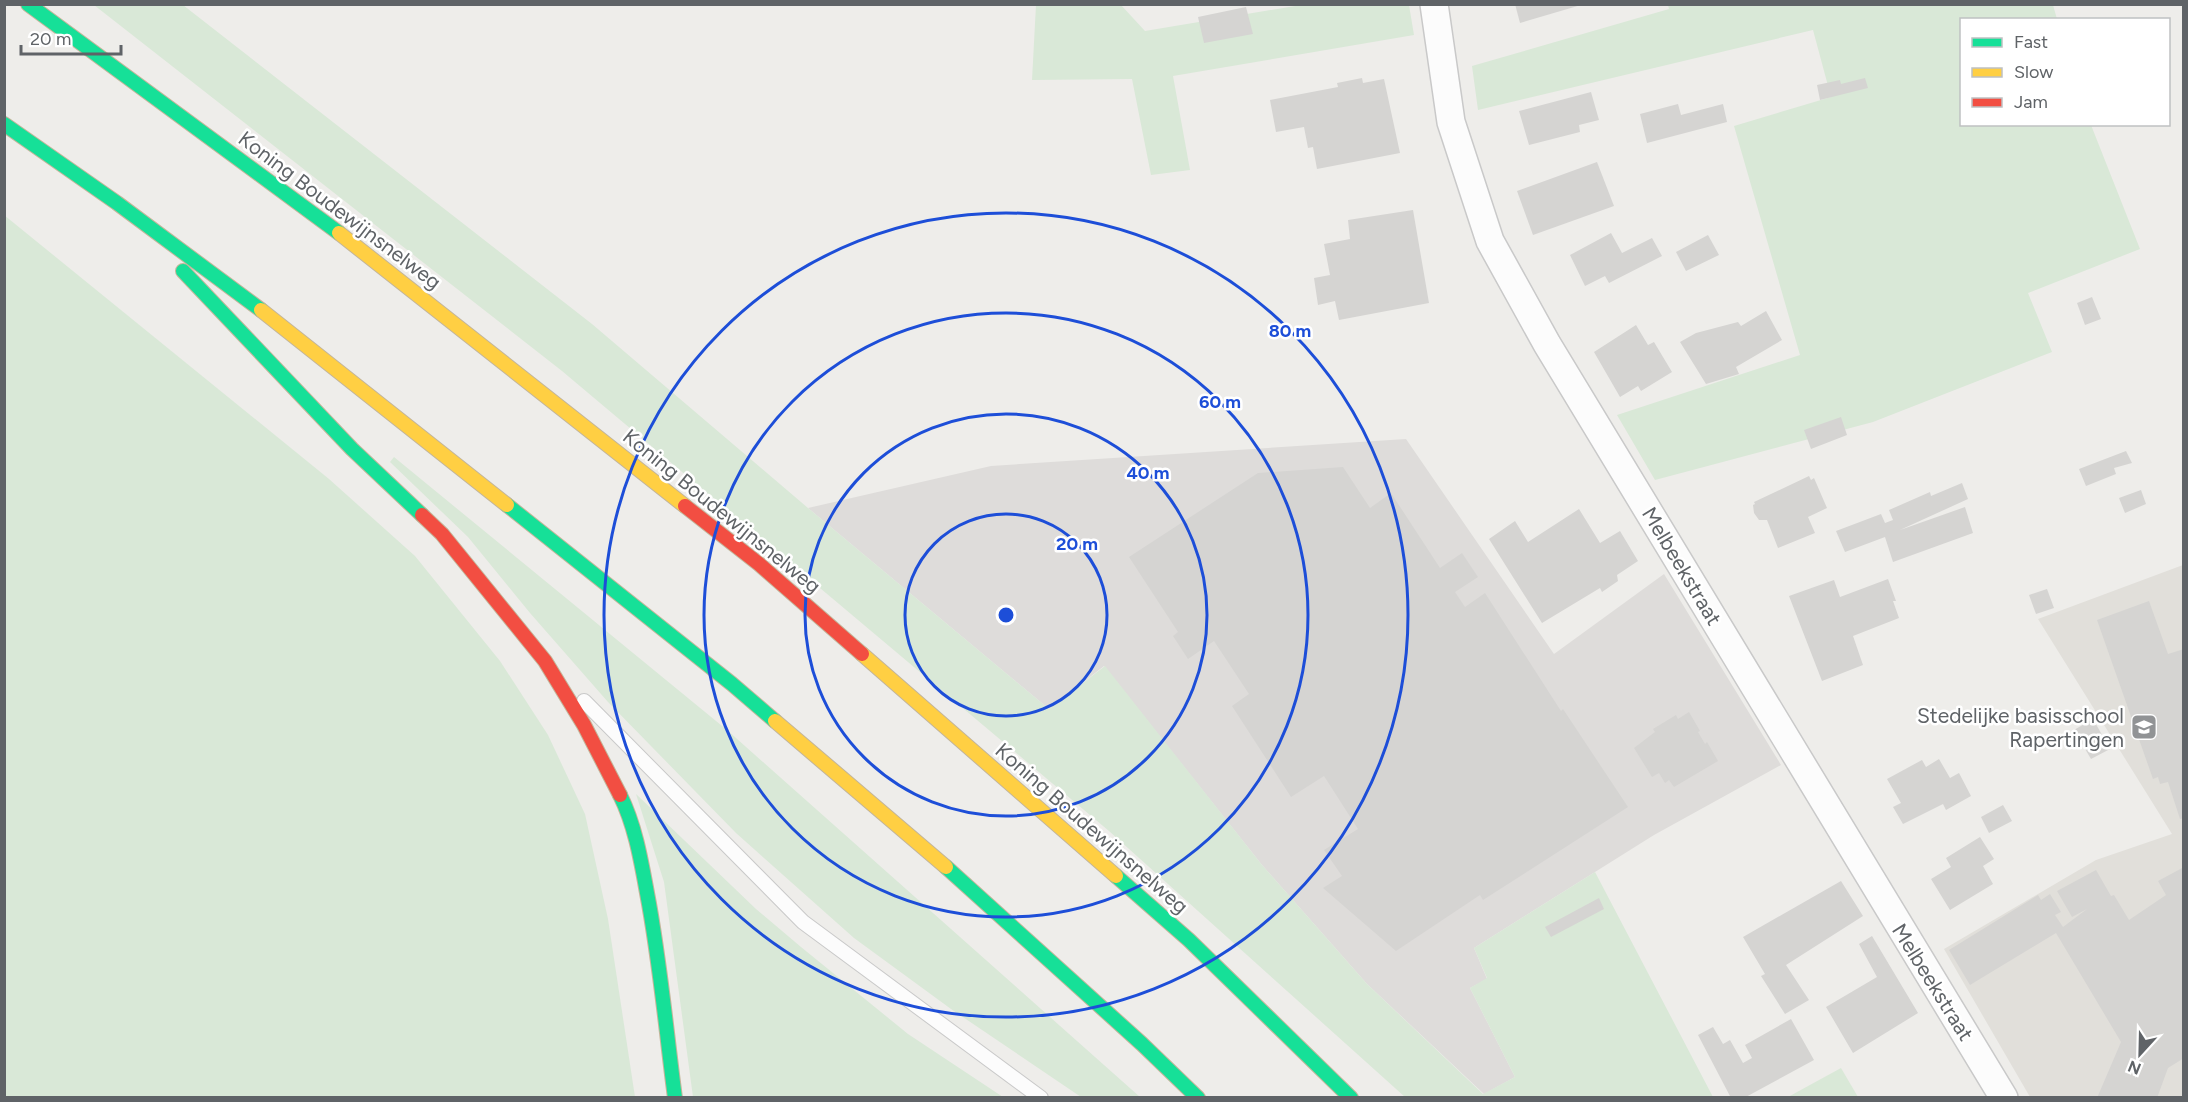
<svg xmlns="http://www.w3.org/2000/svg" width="2188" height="1102" font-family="Figtree,sans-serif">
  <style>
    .industrial { fill: #dedcda }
    .education { fill: #e1dfda }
    .green { fill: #d9e8d7 }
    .building { fill: #d5d4d2 }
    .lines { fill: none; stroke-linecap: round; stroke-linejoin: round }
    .lane-casing { stroke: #c9c9c9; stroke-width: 16 }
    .street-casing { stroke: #c9c9c9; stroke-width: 30 }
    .fast-casing { stroke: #c3b59a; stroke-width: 16 }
    .slow-casing { stroke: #c3b59a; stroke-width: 16 }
    .jam-casing { stroke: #c3b59a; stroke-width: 16 }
    .lane { stroke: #fcfcfc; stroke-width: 14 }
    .street { stroke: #fcfcfc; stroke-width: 27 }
    .fast { stroke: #16e098; stroke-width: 14 }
    .slow { stroke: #ffcf43; stroke-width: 14 }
    .jam { stroke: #f24e42; stroke-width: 14 }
    .ring { fill: none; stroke: #1d4ed8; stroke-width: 3 }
    .labels { text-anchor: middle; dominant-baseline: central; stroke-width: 5; stroke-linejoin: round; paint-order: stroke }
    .street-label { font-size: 21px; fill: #5f6367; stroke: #fff }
    .poi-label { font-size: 21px; fill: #5f6367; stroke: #fff; text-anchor: end }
    .centre { fill: #1d4ed8; stroke: #fff; stroke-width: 3 }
    .ring-label { font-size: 18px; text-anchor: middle; font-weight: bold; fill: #1d4ed8; stroke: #fff; stroke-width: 5; stroke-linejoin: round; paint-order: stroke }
  </style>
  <rect width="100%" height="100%" fill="#eeedea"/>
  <path class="industrial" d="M1406,439L1554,654L1664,574L1781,765L1654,835L1474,948L1487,979L1470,988L1515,1077L1484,1094L1367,984L1262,865L1104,666L1049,709L808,508L991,466Z"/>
  <path class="education" d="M2183,565V1097H2030L1944,949L2096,860L2172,834L2038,619Z"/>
  <g class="green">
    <path d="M94,5H183L592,324L808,508L1049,709L1105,666L1262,865L1367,984L1483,1094L1515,1077L1470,988L1487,978L1474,948L1595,872L1713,1097H1405L1109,831L562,371Z"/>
    <path d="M1036,5H1121L1145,31L1301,5H1409L1414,35L1173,76L1190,170L1151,175L1132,79L1032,80Z"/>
    <path d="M1668,5H2053L2057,19L1962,20V124L2091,125L2140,249L2028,293L2052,352L1873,422L1655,480L1617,415L1800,355L1734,126L1831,97L1813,30L1478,110L1472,66L1669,9Z"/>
    <path d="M4,215L329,479L415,556L500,661L548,735L585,814L608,919L635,1097H5Z"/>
    <path d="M394,457L727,730L1140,1097H1081L951,1009L854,938L736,833L608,702L530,613L468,537L390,462Z"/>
    <path d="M636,794L756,909L801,947L908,1034L1003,1097H693L664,882Z"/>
    <path d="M1841,1068L1858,1097H1788Z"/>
  </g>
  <g class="building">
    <path d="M1515,4H1581V5L1520,23Z"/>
    <path d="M1246,7L1253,34L1204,43L1198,17Z"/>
    <path d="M1362,78L1363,83L1384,79L1400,153L1317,169L1313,147L1308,148L1304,127L1276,132L1270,100L1338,87L1337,83Z"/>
    <path d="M1865,78L1868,88L1820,100L1817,85L1840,80L1841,84Z"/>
    <path d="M1591,92L1599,120L1579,125L1580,132L1529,145L1519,111Z"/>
    <path d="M1678,104L1681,115L1723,104L1727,122L1647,143L1640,114Z"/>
    <path d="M1597,162L1614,206L1533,235L1517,191Z"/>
    <path d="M1413,210L1429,303L1339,320L1335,301L1318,305L1314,278L1330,275L1324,244L1350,239L1348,220Z"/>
    <path d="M1611,233L1622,253L1652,238L1662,256L1609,283L1605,276L1585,286L1570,255Z"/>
    <path d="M1708,235L1719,255L1686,271L1676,252Z"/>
    <path d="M2092,297L2101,319L2085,325L2077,303Z"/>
    <path d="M1766,311L1782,340L1736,367L1739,374L1706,384L1680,342L1696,333L1738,322L1741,326Z"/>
    <path d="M1636,325L1648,345L1654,342L1672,372L1641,391L1638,386L1620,397L1594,352Z"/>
    <path d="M1841,417L1847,435L1811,449L1804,430Z"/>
    <path d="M2126,451L2132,463L2114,468L2116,474L2086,486L2079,469Z"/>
    <path d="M1343,467L1370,508L1391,493L1440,568L1462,553L1478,577L1455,592L1465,607L1485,593L1561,711L1563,709L1628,807L1483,900L1480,895L1396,951L1323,888L1342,876L1324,850L1358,829L1324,776L1291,797L1232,706L1249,694L1214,641L1188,659L1173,636L1178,632L1129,557L1258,473Z"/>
    <path d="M1809,476L1811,480L1814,478L1827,508L1808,517L1815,533L1778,548L1767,520H1759L1754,513L1753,505L1755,504L1754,502Z"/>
    <path d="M1962,483L1968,499L1900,530L1965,507L1973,533L1893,562L1885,537L1845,552L1836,531L1881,514L1885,523L1893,520L1889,510L1930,492L1931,496Z"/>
    <path d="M2141,490L2146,504L2125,513L2119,498Z"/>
    <path d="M1579,509L1600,543L1620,531L1638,561L1617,575L1618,581L1602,592L1600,588L1542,623L1489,539L1515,521L1528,542Z"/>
    <path d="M1888,579L1896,601H1893L1899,618L1853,636L1863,665L1822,681L1789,596L1834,580L1840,597Z"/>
    <path d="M2047,589L2054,608L2036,614L2029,595Z"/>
    <path d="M2149,601L2168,654L2184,649V818L2180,819L2168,782L2160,784L2158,777L2153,779L2097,620Z"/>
    <path d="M1689,712L1700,731L1698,732L1705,744L1707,742L1718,761L1674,787L1669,780L1665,783L1659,773L1652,777L1634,748L1655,732L1653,729L1676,715L1678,719Z"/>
    <path d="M2093,719L2110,749L2091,759L2074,730Z"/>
    <path d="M1939,759L1950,778L1959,773L1971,796L1946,810L1943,804L1903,824L1893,807L1901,803L1887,779L1922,760L1926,767Z"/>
    <path d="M2003,805L2012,821L1989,833L1981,817Z"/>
    <path d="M1980,837L1994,859L1983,866L1993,884L1950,910L1931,879L1951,867L1946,858Z"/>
    <path d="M2184,867V1058L2168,1068L2157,1098H2097L2121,1042L2056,933L1970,985L1949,950L2038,895L2041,900L2050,894L2061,912L2055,915L2063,927L2087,909L2072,917L2057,891L2096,870L2111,896L2114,895L2129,920L2166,895L2158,881Z"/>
    <path d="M1841,881L1863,916L1786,965L1809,1000L1785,1014L1761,976L1765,974L1743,937Z"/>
    <path d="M1599,898L1604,909L1551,937L1545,927Z"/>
    <path d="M1872,936L1918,1013L1853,1053L1826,1007L1877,977L1859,944Z"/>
    <path d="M1791,1019L1814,1060L1744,1098H1731L1698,1035L1713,1027L1723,1044L1730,1040L1743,1063L1752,1058L1745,1045Z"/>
  </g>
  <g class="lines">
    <defs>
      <path id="lane" d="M584,701L803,922L1041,1098"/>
      <path id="street" d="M1434,4L1451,122L1490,241L1547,344L2004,1098"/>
      <g id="fast">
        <path d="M28,4L339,233"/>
        <path d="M4,124L117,203L261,310"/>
        <path d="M183,271L352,449L422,515"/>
        <path d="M507,505L732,684L775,721"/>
        <path d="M620,795C635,825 641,860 647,893C660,960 666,1030 675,1098"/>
        <path d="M946,867L1142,1044L1198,1098"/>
        <path d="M1116,876L1189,940L1351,1098"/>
      </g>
      <g id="slow">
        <path d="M339,233L685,506"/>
        <path d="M261,310L507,505"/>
        <path d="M862,654L1116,876"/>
        <path d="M775,721L946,867"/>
      </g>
      <g id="jam">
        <path d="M685,506L759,564L862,654"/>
        <path d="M422,515L442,534L545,661L584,725L620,795"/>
      </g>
    </defs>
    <use href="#lane" class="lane-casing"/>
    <use href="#street" class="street-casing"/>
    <use href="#fast" class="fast-casing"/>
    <use href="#slow" class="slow-casing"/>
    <use href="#jam" class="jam-casing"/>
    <use href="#lane" class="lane"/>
    <use href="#street" class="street"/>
    <use href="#fast" class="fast"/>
    <use href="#slow" class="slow"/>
    <use href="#jam" class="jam"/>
  </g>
  <g class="ring">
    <circle cx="1006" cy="615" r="101"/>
    <circle cx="1006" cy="615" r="201"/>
    <circle cx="1006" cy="615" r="302"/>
    <circle cx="1006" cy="615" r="402"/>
  </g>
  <defs>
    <symbol id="school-square" viewBox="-11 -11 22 22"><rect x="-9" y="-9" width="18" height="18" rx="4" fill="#919395" stroke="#fff"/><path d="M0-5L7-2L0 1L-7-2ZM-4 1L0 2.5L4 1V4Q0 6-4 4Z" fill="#fff"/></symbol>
  </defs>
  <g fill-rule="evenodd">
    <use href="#school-square" x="2129" y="712" width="30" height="30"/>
  </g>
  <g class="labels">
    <g class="street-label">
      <text transform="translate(340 210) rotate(37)">Koning Boudewijnsnelweg</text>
      <text transform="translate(722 511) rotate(39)">Koning Boudewijnsnelweg</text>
      <text transform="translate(1682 566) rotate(59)">Melbeekstraat</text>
      <text transform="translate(1092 828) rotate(41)">Koning Boudewijnsnelweg</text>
      <text transform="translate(1933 982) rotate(58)">Melbeekstraat</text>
    </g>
    <g class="poi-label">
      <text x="2124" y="715">Stedelijke basisschool<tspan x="2124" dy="24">Rapertingen</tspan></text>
    </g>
  </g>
  <circle cx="1006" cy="615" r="9" class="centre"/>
  <g class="ring-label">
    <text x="1290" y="337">80 m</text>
    <text x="1220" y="408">60 m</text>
    <text x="1148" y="479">40 m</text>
    <text x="1077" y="550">20 m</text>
  </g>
  <rect width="2188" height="1102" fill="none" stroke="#5f6367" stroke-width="12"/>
  <rect x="1960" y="18" width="210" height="108" fill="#ffffff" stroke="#bfc1c2" stroke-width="1.5"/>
  <rect x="1972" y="38" width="30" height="9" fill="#16e098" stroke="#bfc1c2" stroke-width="1.5"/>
  <text x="2014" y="48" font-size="18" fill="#5f6367">Fast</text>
  <rect x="1972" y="68" width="30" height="9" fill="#ffcf43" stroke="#bfc1c2" stroke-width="1.5"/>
  <text x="2014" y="78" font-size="18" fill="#5f6367">Slow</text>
  <rect x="1972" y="98" width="30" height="9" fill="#f24e42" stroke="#bfc1c2" stroke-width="1.5"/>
  <text x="2014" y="108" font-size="18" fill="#5f6367">Jam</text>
  <g transform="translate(2140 1054) rotate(202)" stroke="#ffffff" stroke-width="4.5" paint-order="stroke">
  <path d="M0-4.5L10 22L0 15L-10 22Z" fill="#5f6367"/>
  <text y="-9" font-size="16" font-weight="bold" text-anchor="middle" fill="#5f6367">N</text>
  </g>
  <path d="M21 45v9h100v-9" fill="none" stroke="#5f6367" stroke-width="3"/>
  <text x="30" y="45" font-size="18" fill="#5f6367" stroke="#ffffff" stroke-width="4.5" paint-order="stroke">20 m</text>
</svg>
